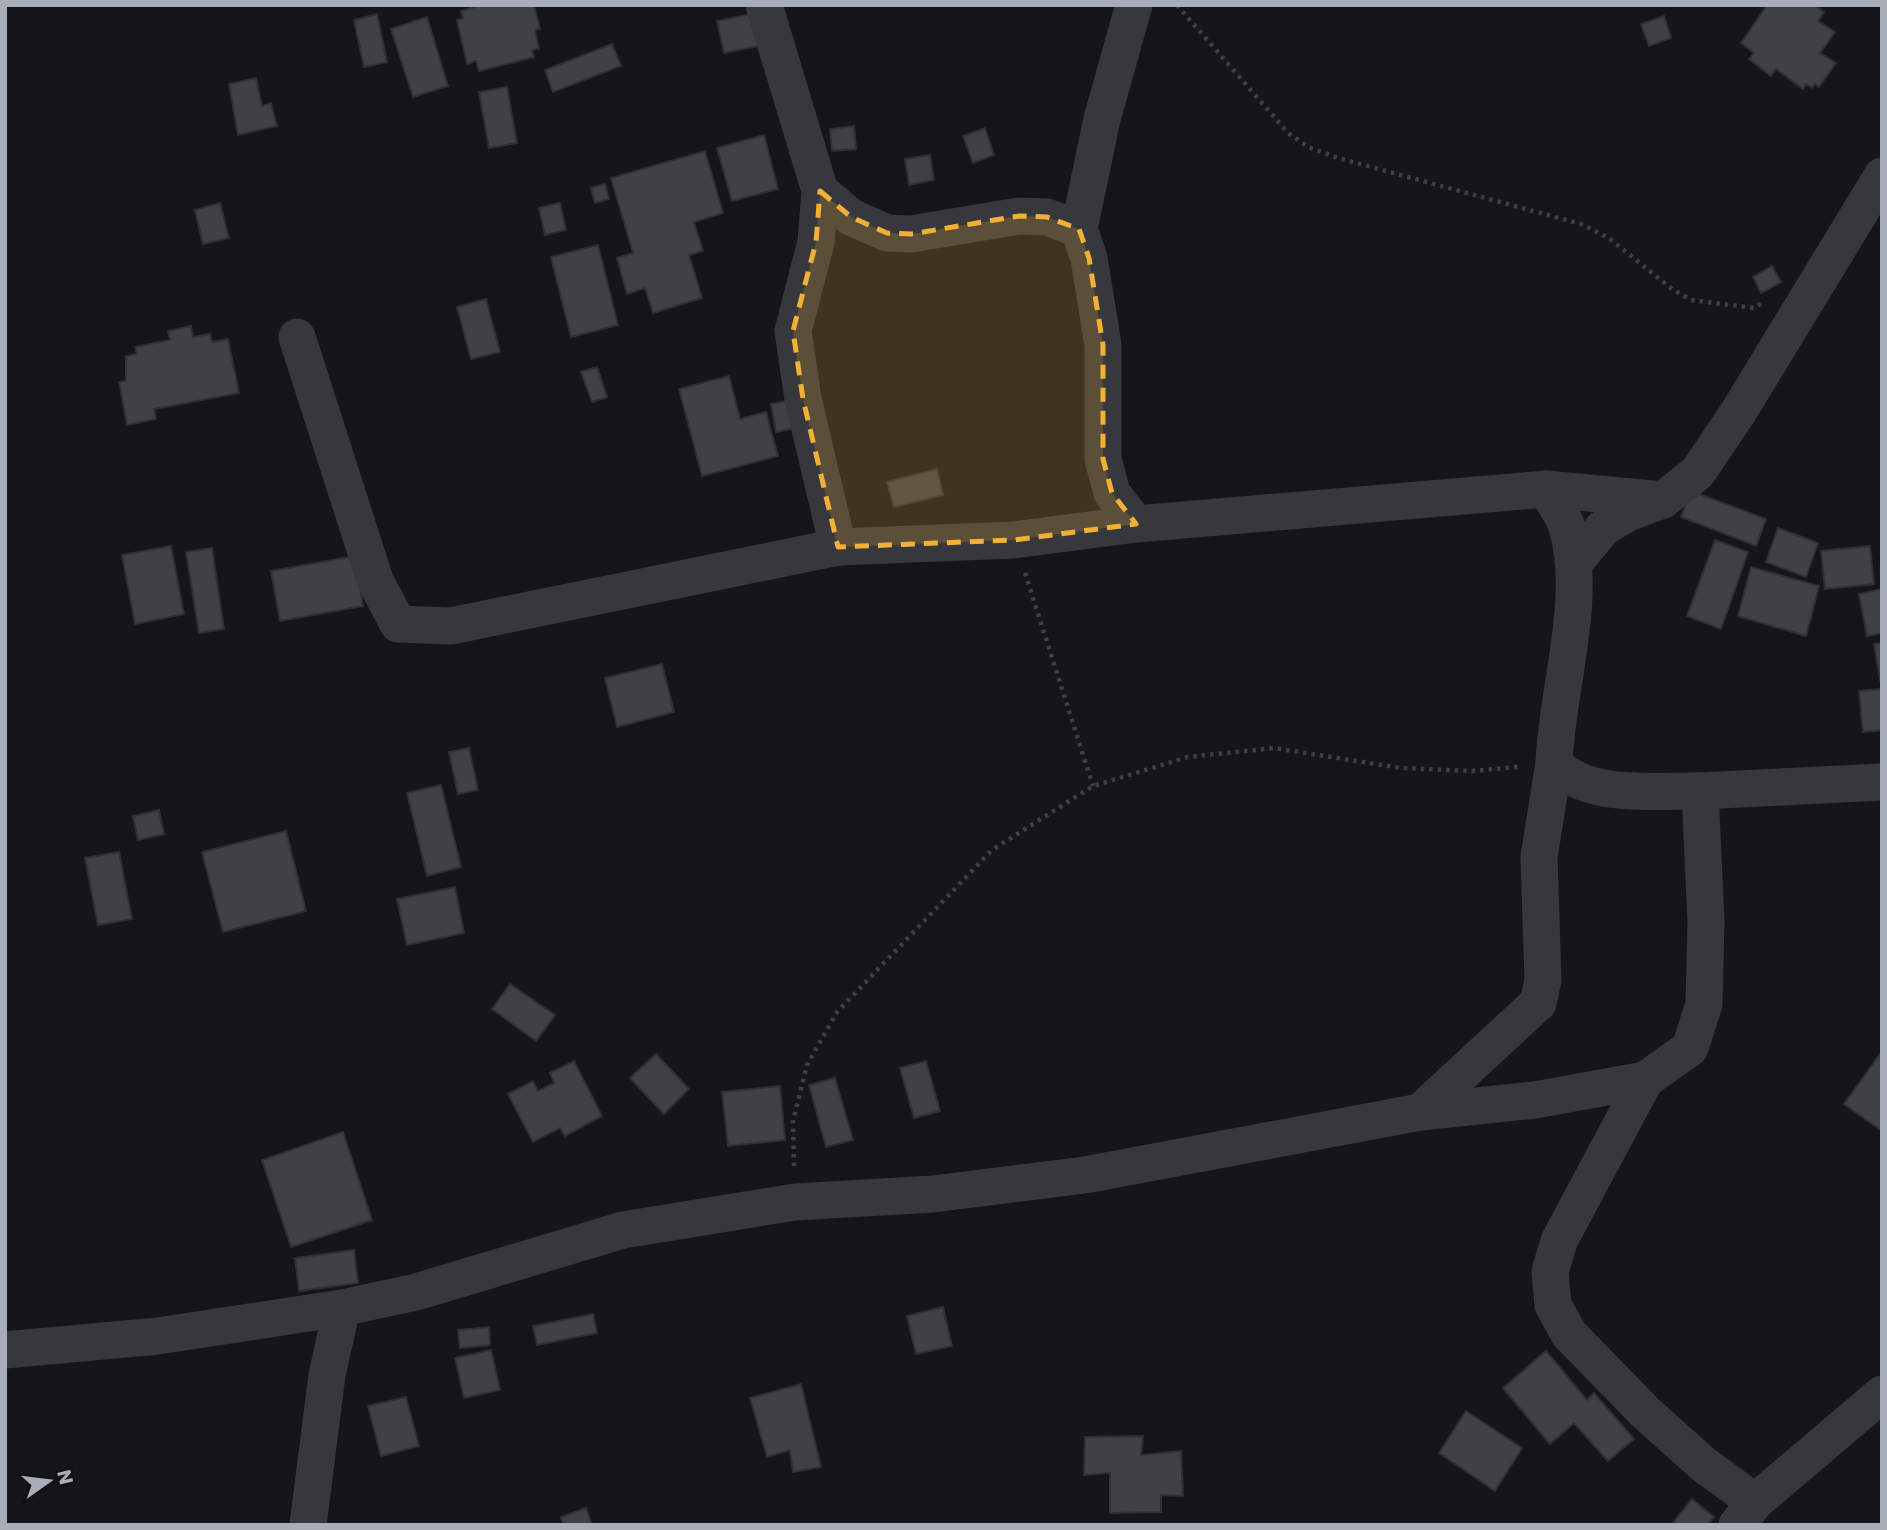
<svg xmlns="http://www.w3.org/2000/svg" width="1887" height="1530" font-family="Poppins,sans-serif">
  <style>
    .building { fill: #404145; stroke: #303034; stroke-width: 2 }
    .lines { fill: none; stroke-linecap: round; stroke-linejoin: round }
    .path { stroke: #3d3f44; stroke-width: 4.5; stroke-dasharray: 3.5 5; stroke-linecap: butt }
    .minor { stroke: #37383d; stroke-width: 37 }
    .marked { fill: #f2b134; fill-opacity: 0.2; stroke: #f2b134; stroke-width: 5; stroke-dasharray: 14 9; stroke-linejoin: round }
  </style>
  <rect width="100%" height="100%" fill="#161618"/>
  <g class="building">
    <path d="M482,5H534L540,29L535,30L539,49L532,50L534,57L479,71L476,61L467,64L457,20L463,18L461,11Z"/>
    <path d="M1767,5H1814L1824,12L1818,21L1835,32L1820,53L1836,63L1819,87L1815,84L1812,88L1806,84L1803,89L1776,69L1771,76L1749,59L1754,53L1741,43Z"/>
    <path d="M761,12L768,44L724,53L717,21Z"/>
    <path d="M377,14L387,62L364,67L354,20Z"/>
    <path d="M1664,16L1671,38L1649,46L1641,24Z"/>
    <path d="M427,17L448,86L413,97L391,29Z"/>
    <path d="M612,44L621,66L553,92L545,70Z"/>
    <path d="M256,78L262,106L271,103L277,126L238,135L229,84Z"/>
    <path d="M507,87L517,143L489,148L479,92Z"/>
    <path d="M854,126L856,149L832,151L830,129Z"/>
    <path d="M985,128L994,155L973,163L963,136Z"/>
    <path d="M764,135L778,189L732,201L717,148Z"/>
    <path d="M705,151L723,213L694,222L703,251L689,255L702,298L653,313L645,288L627,294L617,258L633,253L611,178Z"/>
    <path d="M930,155L934,180L909,185L905,159Z"/>
    <path d="M605,184L609,199L595,203L591,188Z"/>
    <path d="M220,203L229,238L203,244L195,210Z"/>
    <path d="M560,203L566,230L545,235L539,208Z"/>
    <path d="M598,245L618,325L571,337L551,257Z"/>
    <path d="M1772,266L1781,282L1761,293L1753,277Z"/>
    <path d="M486,299L500,352L471,359L457,307Z"/>
    <path d="M191,326L193,337L210,334L212,342L228,339L239,393L154,409L156,419L127,425L119,382L126,381V356L137,354L135,347L170,340L168,331Z"/>
    <path d="M597,367L607,397L592,402L581,372Z"/>
    <path d="M729,376L740,419L766,412L778,456L702,476L679,389Z"/>
    <path d="M797,399L801,427L776,432L771,404Z"/>
    <path d="M937,469L943,495L894,507L887,482Z"/>
    <path d="M1691,491L1766,519L1756,546L1681,517Z"/>
    <path d="M1778,528L1818,543L1806,577L1766,562Z"/>
    <path d="M1715,540L1748,552L1721,629L1687,616Z"/>
    <path d="M171,546L184,614L135,624L122,555Z"/>
    <path d="M1870,546L1874,584L1825,589L1821,551Z"/>
    <path d="M212,548L224,629L199,633L186,552Z"/>
    <path d="M355,556L363,606L280,621L271,571Z"/>
    <path d="M1751,567L1819,586L1806,636L1738,616Z"/>
    <path d="M1882,589V633L1867,636L1859,594Z"/>
    <path d="M1882,643V679L1880,680L1874,644Z"/>
    <path d="M662,664L674,712L617,727L605,678Z"/>
    <path d="M1882,689V730L1863,732L1859,691Z"/>
    <path d="M469,748L478,790L458,794L449,752Z"/>
    <path d="M441,785L461,867L427,876L407,793Z"/>
    <path d="M159,810L164,834L138,840L133,816Z"/>
    <path d="M286,831L306,911L223,932L202,852Z"/>
    <path d="M119,852L132,919L98,925L85,858Z"/>
    <path d="M455,887L464,933L407,945L397,899Z"/>
    <path d="M510,984L555,1015L536,1041L492,1009Z"/>
    <path d="M1882,1051V1131L1844,1104Z"/>
    <path d="M656,1054L689,1089L664,1114L630,1078Z"/>
    <path d="M574,1061L602,1116L565,1136L560,1128L533,1142L508,1094L533,1081L538,1091L554,1083L550,1073Z"/>
    <path d="M926,1061L940,1111L914,1118L900,1068Z"/>
    <path d="M835,1078L853,1140L826,1147L809,1085Z"/>
    <path d="M780,1086L785,1140L728,1146L722,1092Z"/>
    <path d="M343,1132L372,1220L291,1247L262,1160Z"/>
    <path d="M354,1250L358,1283L299,1291L295,1258Z"/>
    <path d="M943,1307L952,1346L916,1354L907,1316Z"/>
    <path d="M593,1314L597,1333L537,1345L533,1326Z"/>
    <path d="M489,1327L490,1345L460,1348L458,1330Z"/>
    <path d="M491,1350L500,1390L464,1398L455,1358Z"/>
    <path d="M1546,1351L1587,1400L1594,1393L1634,1439L1608,1461L1574,1423L1550,1444L1503,1388Z"/>
    <path d="M801,1384L821,1467L793,1472L790,1450L767,1457L750,1398Z"/>
    <path d="M406,1397L419,1446L381,1456L368,1406Z"/>
    <path d="M1466,1411L1522,1448L1495,1491L1439,1453Z"/>
    <path d="M1143,1436L1141,1455L1181,1451L1183,1496L1161,1495V1512L1110,1513V1473L1084,1475L1085,1437Z"/>
    <path d="M1692,1499L1714,1517L1707,1525H1676L1673,1523Z"/>
    <path d="M586,1508L592,1525H563L561,1517Z"/>
  </g>
  <g class="lines">
    <g class="path">
      <path d="M1177,5L1288,133L1308,147L1338,158L1581,224L1609,238L1672,289L1691,300L1754,308L1762,303"/>
      <path d="M1025,573L1093,786"/>
      <path d="M794,1166L793,1121L807,1065L837,1012L992,850L1093,786L1188,757L1274,748L1401,768L1472,771L1518,767"/>
    </g>
    <g class="minor">
      <path d="M764,5L820,191L816,242L793,331L803,399L838,547"/>
      <path d="M820,191L851,217L887,233L911,234L1019,216L1047,217L1079,229L1089,258L1103,345V459L1112,493L1136,524L1546,489L1663,500"/>
      <path d="M1079,229L1102,119L1134,5"/>
      <path d="M297,337L375,580L398,624L451,626L838,547L1014,540L1136,524"/>
      <path d="M1546,489C1553,501 1563,514 1567,527C1588,600 1557,687 1554,763C1587,800 1655,790 1700,791"/>
      <path d="M1575,562L1603,528L1628,513L1663,500L1698,472L1739,411L1882,176"/>
      <path d="M1645,1080L1559,1241L1550,1272L1553,1305L1569,1334L1645,1412L1703,1464L1755,1502"/>
      <path d="M1420,1112L1538,1003L1543,980L1539,857L1554,763"/>
      <path d="M5,1350L158,1336L342,1308L416,1292L623,1230L795,1202L933,1194L1085,1175L1420,1112L1535,1100L1645,1080L1690,1048L1704,1004L1706,921L1700,791L1882,782"/>
      <path d="M308,1525L327,1375L342,1308"/>
      <path d="M1737,1525L1755,1502L1882,1394"/>
    </g>
  </g>
  <path class="marked" d="M820,191L851,217L887,233L911,234L1019,216L1047,217L1079,229L1089,258L1103,345V459L1112,493L1136,524L1014,540L838,547L803,399L793,331L816,242Z"/>
  <rect width="1887" height="1530" fill="none" stroke="#a8adb8" stroke-width="14"/>
  <g transform="translate(49 1481) rotate(76)" stroke="#111113" stroke-width="5" paint-order="stroke">
  <path d="M0-5L12 26L0 18L-12 26Z" fill="#a8adb8"/>
  <text y="-10" font-size="19" font-weight="bold" text-anchor="middle" fill="#a8adb8">N</text>
  </g>
</svg>
